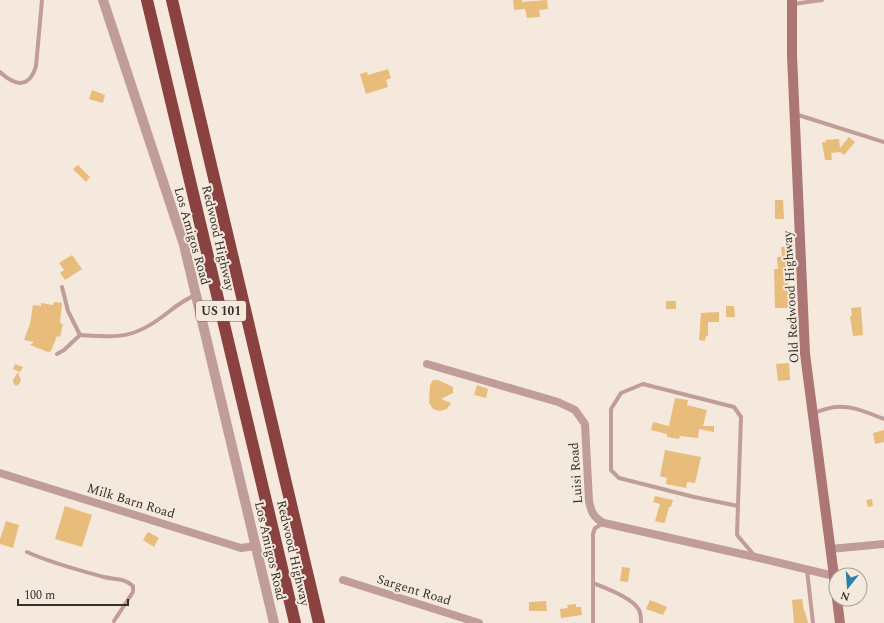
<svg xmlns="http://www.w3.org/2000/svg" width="884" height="623" font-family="Spectral,serif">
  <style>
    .building { fill: #e8bc7a }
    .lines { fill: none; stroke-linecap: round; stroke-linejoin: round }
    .service { stroke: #c19d9a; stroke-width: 4 }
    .minor { stroke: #c19d9a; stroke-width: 8 }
    .tertiary { stroke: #c19d9a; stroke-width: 10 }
    .secondary { stroke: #ab7673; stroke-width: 10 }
    .motorway { stroke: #894240; stroke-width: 12 }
    .labels { text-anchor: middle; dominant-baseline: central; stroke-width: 4; stroke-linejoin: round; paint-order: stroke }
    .shield { fill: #f5e9dd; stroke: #6f6861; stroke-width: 1 }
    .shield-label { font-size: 12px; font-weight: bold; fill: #35302c }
    .street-label { font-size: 13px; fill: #35302c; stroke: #f5e9dd }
  </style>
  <rect width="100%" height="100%" fill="#f5e9dd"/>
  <g class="building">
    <path d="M513,0H522V2L547,0L548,9L539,10L540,17L527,18L525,9L514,10Z"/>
    <path d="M388,69L391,78L386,80L388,87L366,94L360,74L367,72L368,75Z"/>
    <path d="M92,90L105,95L103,103L89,99Z"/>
    <path d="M849,137L855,142L844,155L840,152L831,153L832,160H825L822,142H826L825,140L839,139L840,148Z"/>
    <path d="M78,165L90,177L86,182L73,169Z"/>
    <path d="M775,200H783L784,219H775Z"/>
    <path d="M790,246V255L782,256L781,247Z"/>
    <path d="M72,255L82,269L65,280L60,273L64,270L59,263Z"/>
    <path d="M785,256L786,268H789L790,278L788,279V308H775L774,269H778L777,257Z"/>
    <rect x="666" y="301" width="10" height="8"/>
    <path d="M54,302L62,303L60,323L63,324L60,337L57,336L51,351L48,352L30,345L34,342L24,340L30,324L33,305L41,306V303L53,305Z"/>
    <path d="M726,306H734L735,317H726Z"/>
    <path d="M861,307L863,335L853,336L850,316H852L851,308Z"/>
    <path d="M719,312V322H708V336H706L705,341L699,340L701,313Z"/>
    <path d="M789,363L790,380L778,381L776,364Z"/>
    <path d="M15,364L23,367L20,372L13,369Z"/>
    <path d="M18,372L21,381L19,384L16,386L14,384L13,380Z"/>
    <path d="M433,380H438L453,387V393L441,399L451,403L447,409L439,411L433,409L429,403L430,385Z"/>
    <path d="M477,385L488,389L486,398L474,395Z"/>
    <path d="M675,398L688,400L687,405L707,410L703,426H714V432L699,429L698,438L680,436L679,439L667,437V434L651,430L653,422L669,426Z"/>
    <path d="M884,430V442L875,444L873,433Z"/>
    <path d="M665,450L701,457L695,483L687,482L686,488L666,484L667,478L660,476Z"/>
    <path d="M655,496L673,500L671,507H669L665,522L663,523L655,521L660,504L653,502Z"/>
    <path d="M872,499L873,506L868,507L866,500Z"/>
    <path d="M65,506L92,515L82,547L55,539Z"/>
    <path d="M6,521L19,525L13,548L0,544V539Z"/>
    <path d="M148,532L159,538L154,547L143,540Z"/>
    <path d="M622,567L630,568L628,582L620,581Z"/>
    <path d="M802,599L804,611H805L808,623H794L792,600Z"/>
    <path d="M650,600L667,607L663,615L646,609Z"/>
    <path d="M546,601L547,611H529V602Z"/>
    <path d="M576,604V607H581L582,615L561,618L560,609L568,608L567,605Z"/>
  </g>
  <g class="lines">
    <g class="service">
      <path d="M793,4L822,0"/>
      <path d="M0,72C15,86 29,89 36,66L42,0"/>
      <path d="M795,114L884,142"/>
      <path d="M80,335C116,337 131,340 162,317C173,309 182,300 196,295"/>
      <path d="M57,354L64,350L80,335L68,311L62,287"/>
      <path d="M813,413C820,411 828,408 835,407C852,405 868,413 884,419"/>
      <path d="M738,506L694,497L619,478L611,470V409L621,393L643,384L734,407L741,417L737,535L754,555"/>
      <path d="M27,552C51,563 78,570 104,577C115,580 123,577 133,586V592L114,621"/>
      <path d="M807,570L813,623"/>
      <path d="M593,583C605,588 633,598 639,610C641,614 641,619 641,623"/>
      <path d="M593,623V534L595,528L604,523"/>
    </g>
    <g class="minor">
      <path d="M427,364L558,402L575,410L585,424L589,501C591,512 594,518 604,523L755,557L834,576"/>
      <path d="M0,473L241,548L255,546"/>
      <path d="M830,549L884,544"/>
      <path d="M343,580L479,623"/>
    </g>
    <path class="tertiary" d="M103,0L184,245L274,623"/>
    <g class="secondary">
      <path d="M792,0V55L805,354L836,591"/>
      <path d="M837,599L840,623"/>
    </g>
    <g class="motorway">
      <path d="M147,0L295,623"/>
      <path d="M172,0L319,623"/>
    </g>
  </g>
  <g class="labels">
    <rect class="shield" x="196" y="301" width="50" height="20" rx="3"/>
    <g class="shield-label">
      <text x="221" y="311">US 101</text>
    </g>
    <g class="street-label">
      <text transform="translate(192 236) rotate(74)">Los Amigos Road</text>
      <text transform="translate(218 238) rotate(77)">Redwood Highway</text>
      <text transform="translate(791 297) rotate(-93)">Old Redwood Highway</text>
      <text transform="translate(576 473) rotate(-94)">Luisi Road</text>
      <text transform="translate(131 501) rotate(17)">Milk Barn Road</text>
      <text transform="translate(270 551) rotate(77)">Los Amigos Road</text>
      <text transform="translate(293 553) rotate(77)">Redwood Highway</text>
      <text transform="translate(414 590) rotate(17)">Sargent Road</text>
    </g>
  </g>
  <g transform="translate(848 587) rotate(197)"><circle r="19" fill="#f5e9dd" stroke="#a89f96"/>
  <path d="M0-3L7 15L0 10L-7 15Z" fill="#2880ae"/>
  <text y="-6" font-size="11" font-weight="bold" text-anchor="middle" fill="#35302c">N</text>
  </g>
  <path d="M18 599v6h110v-6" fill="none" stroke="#35302c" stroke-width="2"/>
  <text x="24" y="599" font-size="12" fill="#35302c" stroke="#f5e9dd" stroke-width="3" paint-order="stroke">100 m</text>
</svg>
